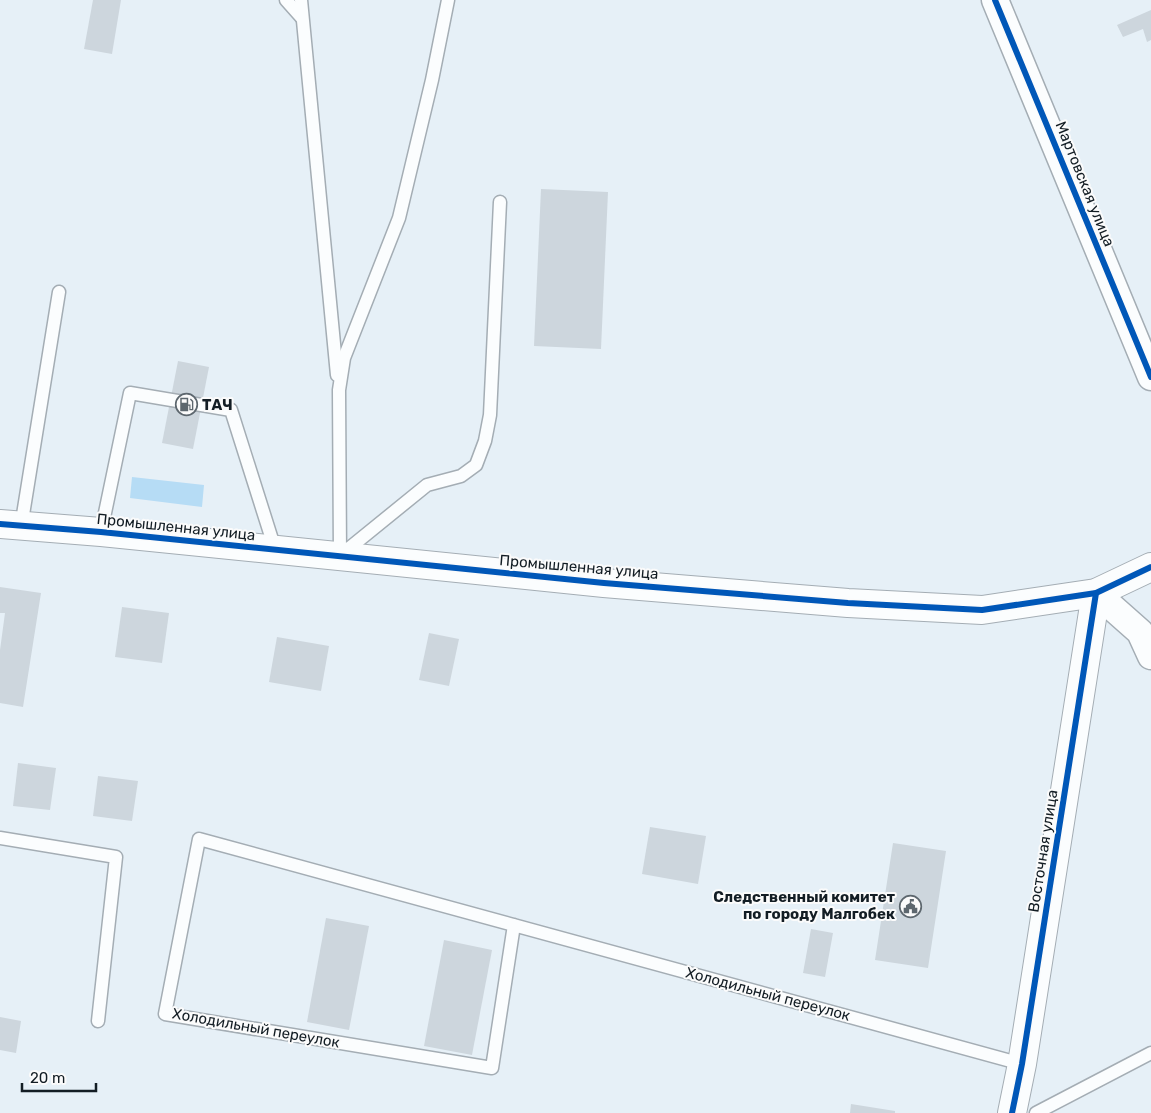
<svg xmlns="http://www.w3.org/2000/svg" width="1151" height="1113" font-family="Rubik,sans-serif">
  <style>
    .green { fill: #b6dcf5 }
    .building { fill: #cdd6dd }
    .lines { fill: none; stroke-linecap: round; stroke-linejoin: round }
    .service-casing { stroke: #a4adb4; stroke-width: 15 }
    .minor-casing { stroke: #a4adb4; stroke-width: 29 }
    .tertiary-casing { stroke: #a4adb4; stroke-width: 30 }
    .service { stroke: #fbfdfe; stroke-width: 12 }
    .minor { stroke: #fbfdfe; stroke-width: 26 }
    .tertiary { stroke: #fbfdfe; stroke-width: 28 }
    .cycleway-casing { stroke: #fbfbfb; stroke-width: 9 }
    .cycleway { stroke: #0057b8; stroke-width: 6 }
    .labels { text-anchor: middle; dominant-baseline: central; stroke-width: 4; stroke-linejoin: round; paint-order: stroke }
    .street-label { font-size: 15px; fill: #131d24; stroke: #fbfbfb }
    .poi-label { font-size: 15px; font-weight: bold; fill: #131d24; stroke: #fbfbfb; text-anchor: start }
  </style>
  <rect width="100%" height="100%" fill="#e6f0f7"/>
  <path class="green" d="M132,477L204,485L202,507L130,498Z"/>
  <g class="building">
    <path d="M93,0H121L112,54L84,49Z"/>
    <path d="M1151,10V40L1147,42L1143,29L1123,37L1117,25Z"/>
    <path d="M541,189L608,192L601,349L534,346Z"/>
    <path d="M178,361L209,367L193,449L162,443Z"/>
    <path d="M0,587L41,593L23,707L0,703V650L5,613H0Z"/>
    <path d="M122,607L169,613L162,663L115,657Z"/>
    <path d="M429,633L459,639L449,686L419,680Z"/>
    <path d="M277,637L329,646L321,691L269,682Z"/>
    <path d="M18,763L56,768L50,810L13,806Z"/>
    <path d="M98,776L138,781L132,821L93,816Z"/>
    <path d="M650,827L706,836L698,884L642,874Z"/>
    <path d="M893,843L946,851L928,968L875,960Z"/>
    <path d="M326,918L369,926L349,1030L307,1022Z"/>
    <path d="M811,929L833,933L825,977L803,973Z"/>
    <path d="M444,940L492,950L472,1055L424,1046Z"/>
    <path d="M0,1017L21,1021L16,1053L0,1050Z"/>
    <path d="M851,1104L895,1111V1113H850Z"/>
  </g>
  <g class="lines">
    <defs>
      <g id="service">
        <path d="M286,0L302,18"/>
        <path d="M301,0L337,375"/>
        <path d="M21,527L59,292"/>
        <path d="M101,532L130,393L231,410L275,549"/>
        <path d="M342,554L427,485L461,476L476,465L485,441L490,415L500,202"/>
        <path d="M340,556L339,390L344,358L399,218L432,80L448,0"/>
        <path d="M0,838L116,857L98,1021"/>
        <path d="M514,925L492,1068L165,1014L199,839L1022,1064"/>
        <path d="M1036,1113L1151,1053"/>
      </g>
      <g id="minor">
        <path d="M995,0L1151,377"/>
        <path d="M1096,593L1140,632L1151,656"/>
      </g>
      <g id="tertiary">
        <path d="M0,524L101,532L604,583L848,603L982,610L1096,593L1151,567"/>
        <path d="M1012,1113L1022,1064L1096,593"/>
      </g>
    </defs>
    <use href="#service" class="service-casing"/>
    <use href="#minor" class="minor-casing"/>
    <use href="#tertiary" class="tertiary-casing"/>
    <use href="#service" class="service"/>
    <use href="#minor" class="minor"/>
    <use href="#tertiary" class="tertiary"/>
    <defs>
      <g id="cycleway">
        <path d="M995,0L1151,377"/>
        <path d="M0,524L101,532L604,583L848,603L982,610L1096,593L1151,567"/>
        <path d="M1012,1113L1022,1064L1096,593"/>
      </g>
    </defs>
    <use href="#cycleway" class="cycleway-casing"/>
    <use href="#cycleway" class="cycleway"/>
  </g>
  <defs>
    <symbol id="fuel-ring" viewBox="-11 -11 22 22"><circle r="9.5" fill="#fbfbfb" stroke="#5d676e" stroke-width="1.5"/><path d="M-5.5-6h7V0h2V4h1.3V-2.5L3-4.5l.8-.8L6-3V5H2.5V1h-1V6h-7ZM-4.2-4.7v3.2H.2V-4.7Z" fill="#5d676e"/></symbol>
    <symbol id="civic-ring" viewBox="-11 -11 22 22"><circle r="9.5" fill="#fbfbfb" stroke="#5d676e" stroke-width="1.5"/><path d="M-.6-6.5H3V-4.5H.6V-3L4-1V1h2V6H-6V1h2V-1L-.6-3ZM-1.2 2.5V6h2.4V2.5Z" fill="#5d676e"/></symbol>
  </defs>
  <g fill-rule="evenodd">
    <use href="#fuel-ring" x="174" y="392" width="25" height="25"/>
    <use href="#civic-ring" x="898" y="894" width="25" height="25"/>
  </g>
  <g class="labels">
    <g class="street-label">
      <text transform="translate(1085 184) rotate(68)">Мартовская улица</text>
      <text transform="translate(176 527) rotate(6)">Промышленная улица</text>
      <text transform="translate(579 567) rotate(5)">Промышленная улица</text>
      <text transform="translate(1043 851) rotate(-81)">Восточная улица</text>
      <text transform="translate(768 994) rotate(15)">Холодильный переулок</text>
      <text transform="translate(256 1028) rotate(10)">Холодильный переулок</text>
    </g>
    <g class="poi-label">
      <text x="202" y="405">ТАЧ</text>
      <text x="895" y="897" text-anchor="end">Следственный комитет<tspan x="895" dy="17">по городу Малгобек</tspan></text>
    </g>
  </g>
  <path d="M22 1083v8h74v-8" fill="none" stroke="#131d24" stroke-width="2.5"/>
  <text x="30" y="1083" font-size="15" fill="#131d24" stroke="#fbfbfb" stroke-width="4" paint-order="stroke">20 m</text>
</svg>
